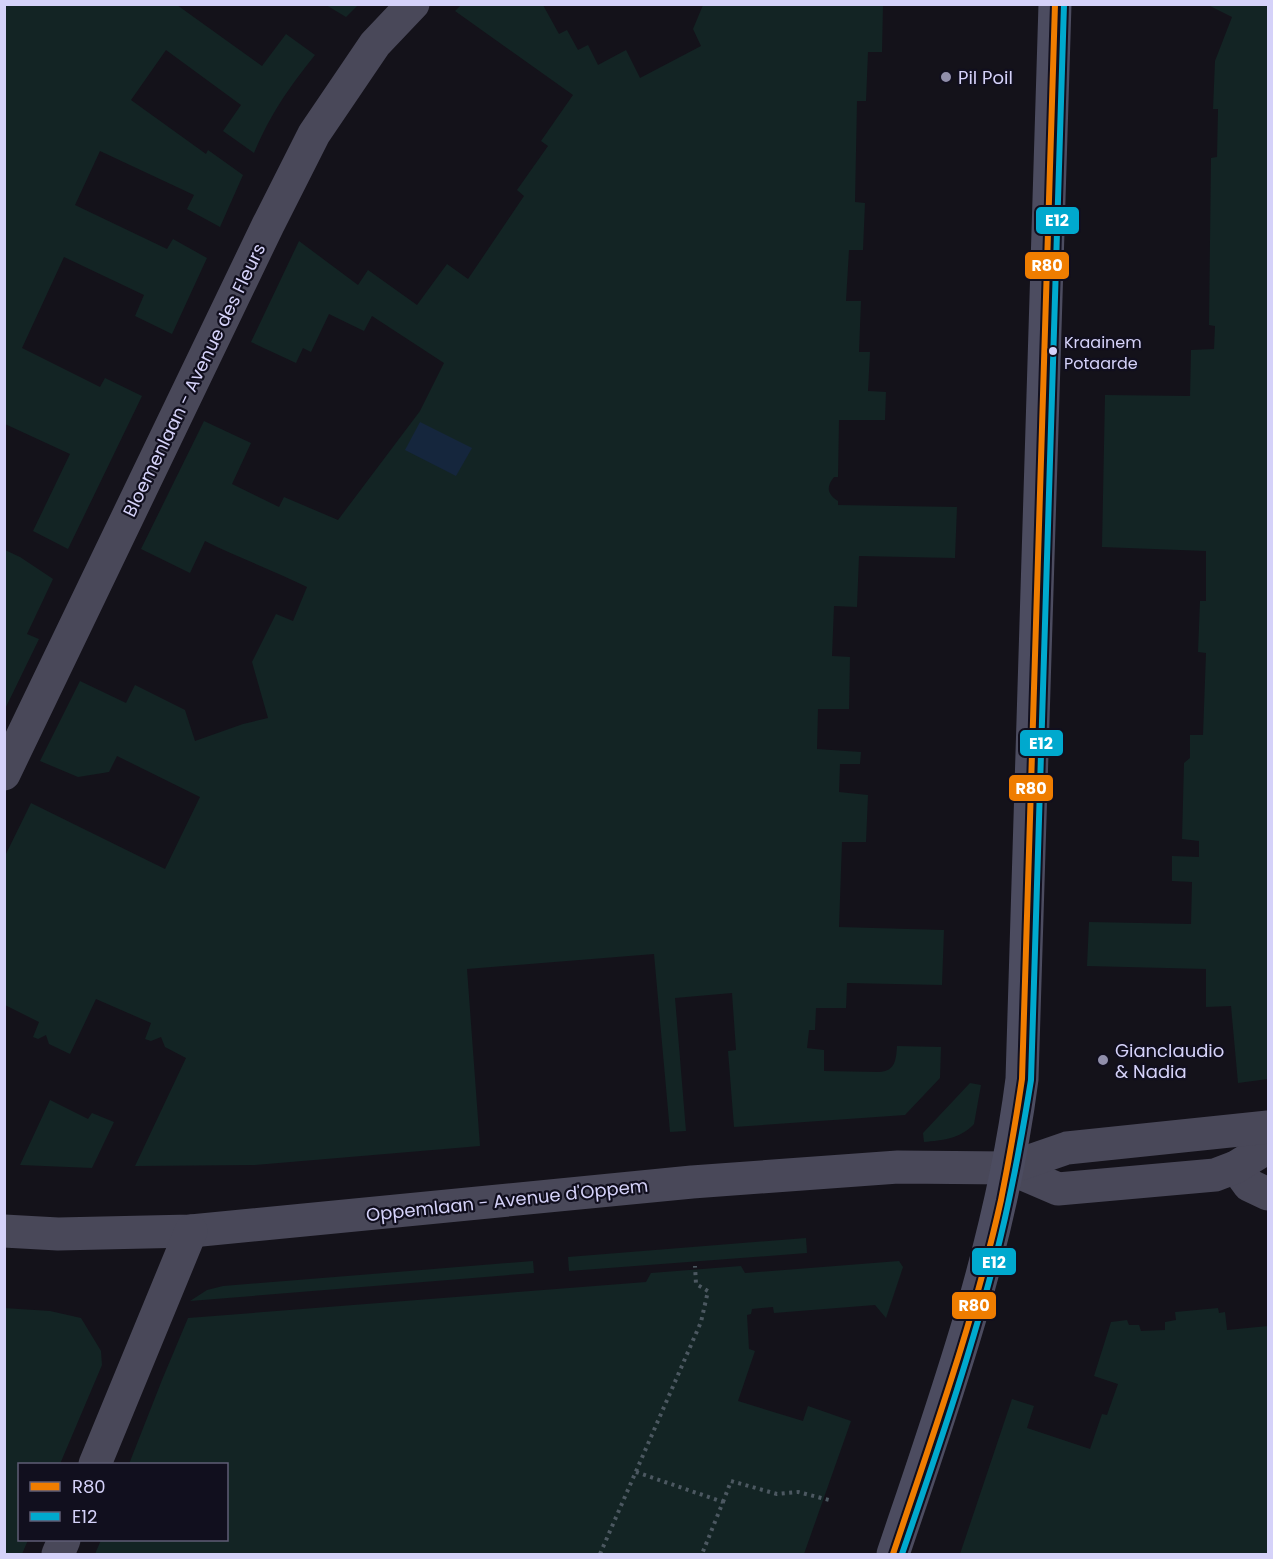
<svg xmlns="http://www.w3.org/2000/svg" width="1273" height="1559" font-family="Poppins,sans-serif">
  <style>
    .green { fill: #132424 }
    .water { fill: #15263d }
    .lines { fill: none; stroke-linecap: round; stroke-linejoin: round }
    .path { stroke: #4c5861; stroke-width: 4; stroke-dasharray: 3 4.5; stroke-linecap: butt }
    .street { stroke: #494859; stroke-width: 33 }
    .secondary { stroke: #4c4c60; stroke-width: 33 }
    .bus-1-casing { stroke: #110f1e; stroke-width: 10 }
    .bus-2-casing { stroke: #110f1e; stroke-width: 10 }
    .bus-1 { stroke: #ef7d00; stroke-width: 6 }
    .bus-2 { stroke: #00a9ce; stroke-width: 6 }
    .poi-dot { fill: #918fab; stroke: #110f1e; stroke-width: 2 }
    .bus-dot { fill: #d5d2f9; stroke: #110f1e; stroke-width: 2 }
    .labels { text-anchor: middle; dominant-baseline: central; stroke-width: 4.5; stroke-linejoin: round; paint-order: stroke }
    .bus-label { font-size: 16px; fill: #d5d2f9; stroke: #110f1e; text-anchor: start }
    .poi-label { font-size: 18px; fill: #d5d2f9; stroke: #110f1e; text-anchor: start }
    .street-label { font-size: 18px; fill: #d5d2f9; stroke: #110f1e }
    .line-badge { stroke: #110f1e; stroke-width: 2 }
    .badge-label { font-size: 16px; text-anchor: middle; font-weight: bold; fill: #fff }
  </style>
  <rect width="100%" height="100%" fill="#14121a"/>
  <g class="green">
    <path d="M5,4L177,5L262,66L286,34L315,55C288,89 271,113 254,153L223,131L241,105L166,50L131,100L206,154L208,150L243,175L220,227L187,209L194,195L100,151L75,205L167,249L173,239L207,258L172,334L135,316L144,295L64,257L22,348L100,387L105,378L142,396L68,549L33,531L70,454L5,424Z"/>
    <path d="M326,5H358L346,17Z"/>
    <path d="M461,5H543L559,34L567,30L578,50L588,45L598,65L626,50L640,78L701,46L693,29L703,5H883L882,52H868L866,101H857L855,202L865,203L863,250H849L846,301H861L859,352H870L868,391L886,392L885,420H839L838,477H834C826,487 827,494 838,501V505L957,507L955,558L859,556L857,607L834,606L832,656L850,657L849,709H818L817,749L861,752L860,764H840L839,792L868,795L866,842H842L839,927L944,930L942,985L847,983L846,1008H816L815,1030H809L807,1048L824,1050V1071L879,1072C895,1071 896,1061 897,1046L941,1047L940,1078L905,1115L734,1127L728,1051L736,1050L732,993L675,998L686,1131L670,1132L654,954L467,969L480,1146L255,1165L135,1166L186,1058L165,1047L161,1037L151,1041L145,1039L151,1023L96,999L70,1054L49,1044L46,1035L38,1039L33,1037L39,1022L5,1005L4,858L31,803L165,869L200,797L117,756L109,772L78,777L40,761L80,681L126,703L135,685L185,710L195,741L243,724L268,718L252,662L276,614L293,621L307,587C273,570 239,558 205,541L190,573L141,549L204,421L251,443L232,484L279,507L284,497L338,520L420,411L444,363L372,316L364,331L329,314L311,352L303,348L296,363L251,342L299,241L358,285L368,270L417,305L447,264L468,279L524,196L517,190L548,146L541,141L573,95L455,11Z"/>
    <path d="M1208,5H1268V1079L1238,1083L1231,1006L1206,1007V969L1087,966L1089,922L1191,924L1192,882L1172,881V856L1199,857V841L1182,839L1184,763L1190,758V735H1203L1206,653L1198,652L1200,601H1206V551L1102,547L1105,395L1190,396L1191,350L1214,349L1215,326L1209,325L1211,158L1217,157L1218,109H1213L1215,61L1232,17Z"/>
    <path d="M5,550L20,557L53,579L27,634L39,639L5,709Z"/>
    <path d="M970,1083L981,1085L974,1124C960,1139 943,1140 924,1142L923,1133Z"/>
    <path d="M50,1100L88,1119L92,1113L114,1122L92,1168L20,1165Z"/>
    <path d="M806,1238L807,1253L569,1271L568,1257Z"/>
    <path d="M533,1261L534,1273L190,1301L207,1290L223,1286Z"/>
    <path d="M899,1261L903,1267L886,1318L875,1305L774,1313L773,1307L752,1309L751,1314L747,1315L749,1349L755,1351L738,1401L803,1421L808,1406L851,1421L804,1554H95L101,1540H226V1464H129L162,1380L188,1318L646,1282L651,1273L741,1266L745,1273Z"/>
    <path d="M4,1308L50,1311L81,1318L101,1351L102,1365L60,1464H20V1540H28L22,1554H5Z"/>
    <path d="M1218,1308L1219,1313L1225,1312L1227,1330L1268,1326V1554H960L1012,1399L1034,1406L1027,1428L1090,1449L1102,1414L1107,1415L1118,1384L1094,1376L1111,1322L1127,1320L1129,1325H1139L1141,1331L1165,1330V1322L1176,1320L1175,1312Z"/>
  </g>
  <path class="water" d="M420,422L472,448L456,476L405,450Z"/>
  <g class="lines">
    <g class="path">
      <path d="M636,1472L723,1502L702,1554"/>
      <path d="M723,1502L731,1481L777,1494L798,1492L833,1501"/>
      <path d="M600,1554L701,1322L708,1291L696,1284L695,1266"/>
    </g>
    <g class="street">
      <path d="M4,774L268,225L314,134L375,44L413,4"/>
      <path d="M1236,1167L1249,1185L1268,1194"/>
      <path d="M1009,1168L1058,1189L1215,1175L1236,1167L1268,1147"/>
      <path d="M4,1231L58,1234L191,1231L692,1182L898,1167L1009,1168L1067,1148L1268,1127"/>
      <path d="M95,1464L191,1231"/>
      <path d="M58,1554L64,1540"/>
    </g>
    <path class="secondary" d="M893,1554C946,1397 1001,1244 1022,1079L1055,4"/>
    <defs>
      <path id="bus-1" d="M893,1554C932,1437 974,1321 1001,1200C1009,1160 1016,1120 1022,1079L1055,4"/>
      <path id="bus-2" d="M902,1554C935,1458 968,1362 994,1263C1010,1203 1021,1142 1031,1080L1064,4"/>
    </defs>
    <use href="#bus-1" class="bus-1-casing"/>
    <use href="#bus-2" class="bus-2-casing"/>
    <use href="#bus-1" class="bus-1"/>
    <use href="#bus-2" class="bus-2"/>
  </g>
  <g class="poi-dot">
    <circle cx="946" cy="77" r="6"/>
    <circle cx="1103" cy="1060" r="6"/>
  </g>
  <circle class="bus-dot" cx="1053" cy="351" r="5"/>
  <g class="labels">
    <g class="bus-label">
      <text x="1064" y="342">Kraainem<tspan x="1064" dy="21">Potaarde</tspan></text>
    </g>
    <g class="poi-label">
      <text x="958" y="77">Pil Poil</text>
      <text x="1115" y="1050">Gianclaudio<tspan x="1115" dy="21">&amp; Nadia</tspan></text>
    </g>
    <g class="street-label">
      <text transform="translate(194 380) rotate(-64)">Bloemenlaan - Avenue des Fleurs</text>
      <text transform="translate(507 1200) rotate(-6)">Oppemlaan - Avenue d'Oppem</text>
    </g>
  </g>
  <g class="line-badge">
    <rect x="1035" y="206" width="45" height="29" rx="6" fill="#00a9ce"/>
    <rect x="1024" y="251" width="46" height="29" rx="6" fill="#ef7d00"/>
    <rect x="1019" y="729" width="45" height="28" rx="6" fill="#00a9ce"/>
    <rect x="1008" y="774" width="46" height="28" rx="6" fill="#ef7d00"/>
    <rect x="971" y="1247" width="46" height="29" rx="6" fill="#00a9ce"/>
    <rect x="951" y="1291" width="46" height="29" rx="6" fill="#ef7d00"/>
  </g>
  <g class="badge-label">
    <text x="1057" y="226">E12</text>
    <text x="1047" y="271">R80</text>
    <text x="1041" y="749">E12</text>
    <text x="1031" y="794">R80</text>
    <text x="994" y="1268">E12</text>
    <text x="974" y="1311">R80</text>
  </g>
  <rect width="1273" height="1559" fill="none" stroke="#d5d2f9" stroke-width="12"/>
  <rect x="18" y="1463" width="210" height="78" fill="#110f1e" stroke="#5f5d76" stroke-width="1.5"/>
  <rect x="30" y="1482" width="30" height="9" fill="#ef7d00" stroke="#5f5d76" stroke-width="1.5"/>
  <text x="72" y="1493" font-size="18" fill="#d5d2f9">R80</text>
  <rect x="30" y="1512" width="30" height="9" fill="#00a9ce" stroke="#5f5d76" stroke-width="1.5"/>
  <text x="72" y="1523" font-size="18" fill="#d5d2f9">E12</text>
</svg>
